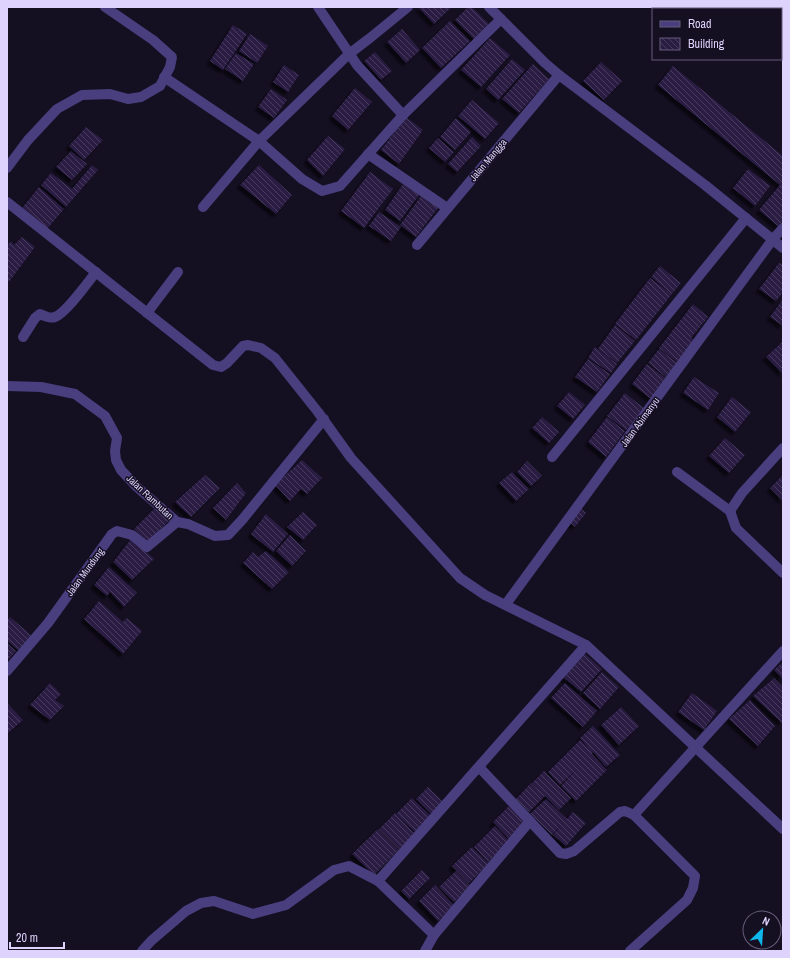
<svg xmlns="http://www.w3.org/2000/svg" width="790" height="958" font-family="'Archivo Narrow',sans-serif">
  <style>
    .building { fill: url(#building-back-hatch); filter: url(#shadow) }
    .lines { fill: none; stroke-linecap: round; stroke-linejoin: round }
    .minor { stroke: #493e7e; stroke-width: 10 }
    .labels { text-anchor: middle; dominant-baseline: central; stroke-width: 3; stroke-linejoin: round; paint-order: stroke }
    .street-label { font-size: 10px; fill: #ded3fc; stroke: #150f22 }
  </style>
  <defs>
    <pattern id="building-back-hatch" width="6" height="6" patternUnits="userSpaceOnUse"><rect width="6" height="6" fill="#291d42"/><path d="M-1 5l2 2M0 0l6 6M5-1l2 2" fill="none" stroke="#483d5e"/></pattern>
    <filter id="shadow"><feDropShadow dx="-3.5" dy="3.5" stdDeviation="1" flood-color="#0009"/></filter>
  </defs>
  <rect width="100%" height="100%" fill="#150f22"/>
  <g class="building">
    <path d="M418,7H452L434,24Z"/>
    <path d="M468,7H472L491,26L476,41L455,20Z"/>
    <path d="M450,21L470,41L441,68L422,48Z"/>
    <path d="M233,25L247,34L223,70L210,61Z"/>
    <path d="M402,29L420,50L406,63L387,42Z"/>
    <path d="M250,34L268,46L257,63L239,51Z"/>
    <path d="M490,38L510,55L481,87L461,70Z"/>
    <path d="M375,52L392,71L381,80L364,61Z"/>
    <path d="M236,53L254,64L243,81L225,69Z"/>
    <path d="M512,59L525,70L498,100L486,89Z"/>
    <path d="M601,62L622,81L604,100L583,81Z"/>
    <path d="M533,64L549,79L519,113L502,99Z"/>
    <path d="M284,65L299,75L288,92L273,82Z"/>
    <path d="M673,66L783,156V222L779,227L759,210L780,185L658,85Z"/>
    <path d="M355,88L372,102L348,130L332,116Z"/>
    <path d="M271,89L287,100L274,118L258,107Z"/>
    <path d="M472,100L499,123L485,139L458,116Z"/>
    <path d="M406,117L423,130L399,164L381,150Z"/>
    <path d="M456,118L471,132L455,150L440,137Z"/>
    <path d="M86,127L103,140L84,160L69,146Z"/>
    <path d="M328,136L345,149L323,176L307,160Z"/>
    <path d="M472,137L481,146L457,172L448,164Z"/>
    <path d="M438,138L454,152L445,162L429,148Z"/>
    <path d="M71,151L87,164L72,180L56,167Z"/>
    <path d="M92,165L98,170L66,207L41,185L51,173L72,189Z"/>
    <path d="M259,165L292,195L276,214L240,185Z"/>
    <path d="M748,169L770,186L755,206L733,188Z"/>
    <path d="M370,172L393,189L364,228L341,211Z"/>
    <path d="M403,184L419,195L400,221L385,210Z"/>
    <path d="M39,187L64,209L48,228L22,208Z"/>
    <path d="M421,196L438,208L416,237L400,225Z"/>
    <path d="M379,212L401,227L391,241L369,226Z"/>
    <path d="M22,237L35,247L9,282L7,281V246L11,241L14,245Z"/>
    <path d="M779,263L783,265V292L776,301L759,289Z"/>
    <path d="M660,266L681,283L672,294L651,277Z"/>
    <path d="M650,278L672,294L636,340L615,324Z"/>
    <path d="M783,299V326L770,317Z"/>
    <path d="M693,304L708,317L691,338L697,342L680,364L659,348Z"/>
    <path d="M615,325L635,341L617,363L598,349Z"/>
    <path d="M782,342L783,343V374L766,357Z"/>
    <path d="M595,347L617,364L611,373L588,358Z"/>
    <path d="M659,349L679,364L667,378L648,363Z"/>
    <path d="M588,359L610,374L597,392L575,377Z"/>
    <path d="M647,364L667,379L651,399L632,384Z"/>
    <path d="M694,377L719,393L708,410L683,393Z"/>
    <path d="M569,392L585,405L573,419L557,406Z"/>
    <path d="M625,393L645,409L626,430L607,416Z"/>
    <path d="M732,397L751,412L735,432L717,417Z"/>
    <path d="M542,417L559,432L549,443L532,428Z"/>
    <path d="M607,417L625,431L606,457L588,442Z"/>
    <path d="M725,438L745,455L729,473L709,456Z"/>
    <path d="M302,460L322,478L307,494L301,489L290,501L275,485Z"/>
    <path d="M527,461L542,476L531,486L517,472Z"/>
    <path d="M512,472L529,489L516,501L499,483Z"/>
    <path d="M205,475L220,488L191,517L175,502Z"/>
    <path d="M783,475V501L770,488Z"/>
    <path d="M237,483L246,493L226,520L213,508Z"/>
    <path d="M157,506L171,518L148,543L134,529Z"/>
    <path d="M579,507L586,513L575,527L568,521Z"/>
    <path d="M303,512L317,525L303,540L287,527Z"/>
    <path d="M266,514L288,534L273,552L251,534Z"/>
    <path d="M290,535L306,551L292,566L276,551Z"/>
    <path d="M132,538L154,559L132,580L113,562Z"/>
    <path d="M266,551L289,572L272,589L243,563L253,552L258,557Z"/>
    <path d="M109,567L137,593L124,607L110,592L107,596L94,585Z"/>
    <path d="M99,601L123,622L127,618L142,631L123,654L84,619Z"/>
    <path d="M10,617L32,636L18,650L7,641V620Z"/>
    <path d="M7,643L16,651L7,661Z"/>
    <path d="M584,653L602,669L581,692L563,677Z"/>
    <path d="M783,662V679L774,670Z"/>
    <path d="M602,672L619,687L600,709L583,693Z"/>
    <path d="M774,678L783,687V721L782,723L753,696Z"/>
    <path d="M50,683L61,694L55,700L64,706L50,720L30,705Z"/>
    <path d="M565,683L597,711L583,727L551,698Z"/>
    <path d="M692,693L717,711L704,730L678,712Z"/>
    <path d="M750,700L775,726L758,746L729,719Z"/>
    <path d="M7,703L23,720L7,734Z"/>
    <path d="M621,707L639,726L619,745L601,725Z"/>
    <path d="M593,726L620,755L606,767L593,752L592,754L607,770L576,801L561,786L577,769L560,785L548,772L580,740L590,750L580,738Z"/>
    <path d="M544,771L571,798L559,810L545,796L529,812L516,799L531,783L538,790L532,783Z"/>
    <path d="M428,787L444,803L432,815L416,799Z"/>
    <path d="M412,798L432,817L416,833L396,814Z"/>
    <path d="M546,799L567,819L573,812L586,823L566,846L553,835L565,821L552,835L530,814Z"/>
    <path d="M510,805L527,822L509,839L493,822Z"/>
    <path d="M395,813L415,834L400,850L379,829Z"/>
    <path d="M495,826L509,841L488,862L474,847Z"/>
    <path d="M378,829L399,850L374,875L352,854Z"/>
    <path d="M472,847L489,864L469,883L452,866Z"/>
    <path d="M422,870L430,878L409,899L401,891Z"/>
    <path d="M456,871L471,886L454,902L439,887Z"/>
    <path d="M435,885L454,905L438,921L419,901Z"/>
  </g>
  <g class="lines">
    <g class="minor">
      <path d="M318,7L357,65L403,115"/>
      <path d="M489,7L545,63L559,75L705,185L783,248"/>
      <path d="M164,77L259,141L349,54L370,38L408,7"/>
      <path d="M368,154L447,208"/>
      <path d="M7,168L28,140L57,109L82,95L110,94L128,99L141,97L160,86L170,67L172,57L153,40L105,7"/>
      <path d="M7,202L213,365L221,367L227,363L243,346L248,345L261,348L275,358L318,412L351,458L460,578L485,595L586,645"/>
      <path d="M203,207L259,141L302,179L322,191L340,186L403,115L501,19"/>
      <path d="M417,245L559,75"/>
      <path d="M147,313L178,272"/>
      <path d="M23,337L35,318L40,314C44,316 50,319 55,317C66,313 88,282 96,272"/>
      <path d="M7,386L41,387L75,394L105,416L117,438L115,451L116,460L121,470L137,487L177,522"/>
      <path d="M552,457L746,218"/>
      <path d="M677,472L730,511L736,528L783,573"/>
      <path d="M730,511L742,493L783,448"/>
      <path d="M177,522L188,524L215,536L228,535L242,520L324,419"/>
      <path d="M506,604L773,239L783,228"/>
      <path d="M7,671L48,623L112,534L117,531L132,535L147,547L177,522"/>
      <path d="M479,767L560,853L566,854L574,851L620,812L625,811L634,815L695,876L693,888L687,900L630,951"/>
      <path d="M634,815L783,651"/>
      <path d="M378,881L586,645L783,829"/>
      <path d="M142,951L151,941L186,911L201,903L214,901L253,914L286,905L334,870L349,866L378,881L434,935"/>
      <path d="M425,951L434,935L530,821"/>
    </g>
  </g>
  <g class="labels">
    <g class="street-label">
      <text transform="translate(488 160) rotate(-50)">Jalan Mangga</text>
      <text transform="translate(640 422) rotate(-54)">Jalan Abimanyu</text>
      <text transform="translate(150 497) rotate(43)">Jalan Rambutan</text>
      <text transform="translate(85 572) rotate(-54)">Jalan Mundung</text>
    </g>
  </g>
  <rect width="790" height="958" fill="none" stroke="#ded3fc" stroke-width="16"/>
  <rect x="652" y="8" width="130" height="52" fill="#150f22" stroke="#655d79"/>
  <rect x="660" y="21" width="20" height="6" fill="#493e7e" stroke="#655d79"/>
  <text x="688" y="28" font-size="12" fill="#ded3fc">Road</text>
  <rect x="660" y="38" width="20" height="12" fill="url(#building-back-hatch)" stroke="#655d79"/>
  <text x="688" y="48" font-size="12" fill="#ded3fc">Building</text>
  <g transform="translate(762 930) rotate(25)"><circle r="19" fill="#150f22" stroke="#655d79"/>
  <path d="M0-3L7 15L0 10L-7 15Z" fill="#10b7ec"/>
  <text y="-6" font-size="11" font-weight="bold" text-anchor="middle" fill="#ded3fc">N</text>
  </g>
  <path d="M10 942v6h54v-6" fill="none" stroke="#ded3fc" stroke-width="2"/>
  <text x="16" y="942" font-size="12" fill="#ded3fc" stroke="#150f22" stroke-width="3" paint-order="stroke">20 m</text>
</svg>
